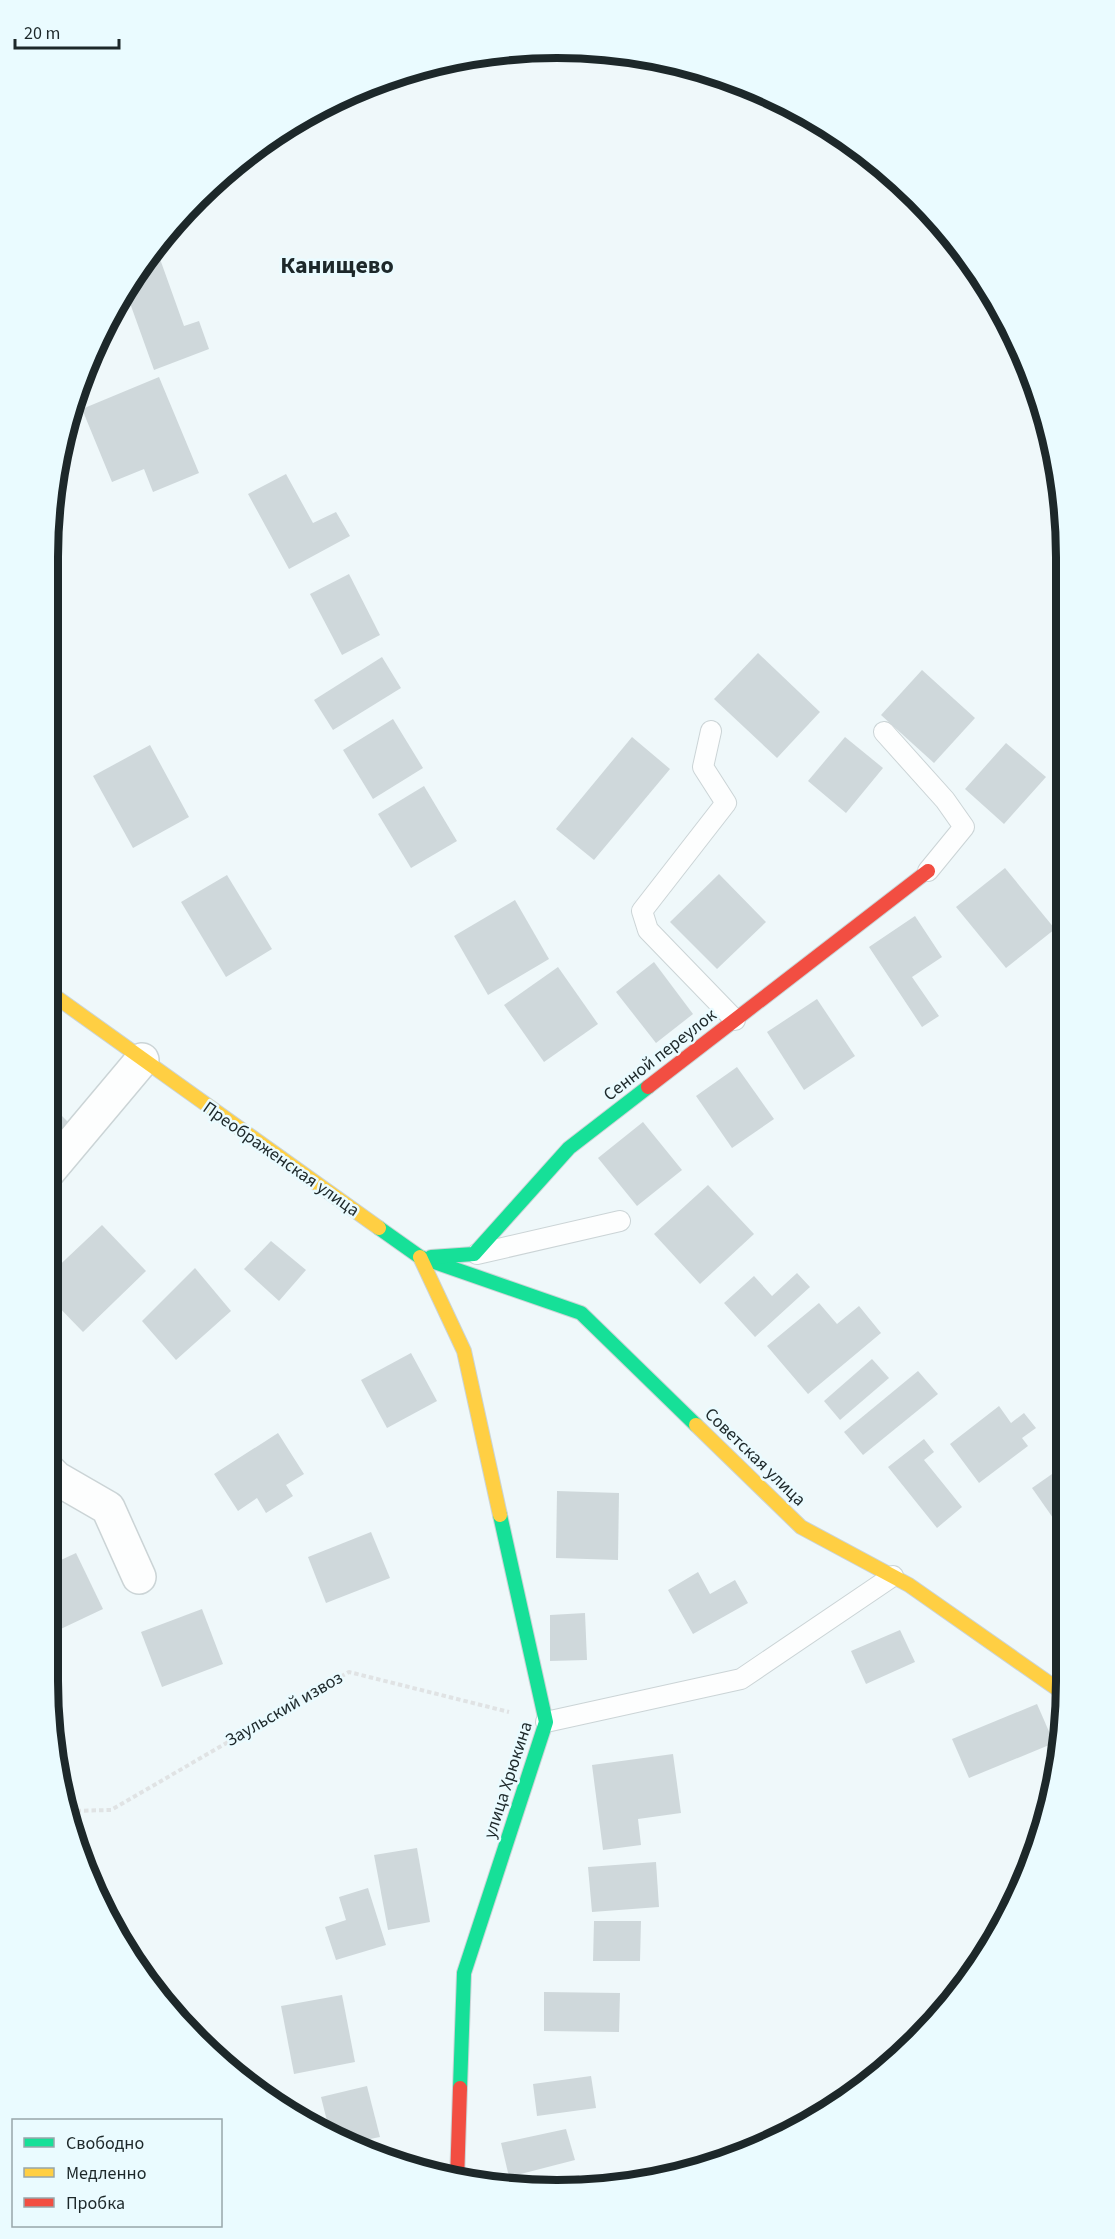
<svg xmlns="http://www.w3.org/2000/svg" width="1115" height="2239" font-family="'Source Sans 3',sans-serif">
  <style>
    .building { fill: #cfd8db }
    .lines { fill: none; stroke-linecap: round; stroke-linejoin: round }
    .lane-casing { stroke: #cbd4d6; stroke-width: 22 }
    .street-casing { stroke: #cbd4d6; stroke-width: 36 }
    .fast-casing { stroke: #cbd4d6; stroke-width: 16 }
    .slow-casing { stroke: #cbd4d6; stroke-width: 16 }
    .jam-casing { stroke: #cbd4d6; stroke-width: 16 }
    .path { stroke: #e0e3e4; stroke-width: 4; stroke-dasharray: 4.5 3; stroke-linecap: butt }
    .lane { stroke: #fdfefe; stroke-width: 20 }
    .street { stroke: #fdfefe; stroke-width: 33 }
    .fast { stroke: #16e098; stroke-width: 14 }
    .slow { stroke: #ffcf43; stroke-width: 14 }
    .jam { stroke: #f24e42; stroke-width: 14 }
    .labels { text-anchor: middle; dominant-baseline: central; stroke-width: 5; stroke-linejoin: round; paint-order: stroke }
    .street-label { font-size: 18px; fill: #1d282a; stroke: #eafbff }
    .district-label { font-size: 24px; font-weight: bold; fill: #1d282a; stroke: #eafbff }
    .rim { fill: none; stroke: #1d282a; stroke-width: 8 }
  </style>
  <rect width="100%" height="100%" fill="#eff8fa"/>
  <g class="building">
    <path d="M185,213L191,220L157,245V244Z"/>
    <path d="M160,259L184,326L199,321L209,349L154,370L126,292L142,265Z"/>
    <path d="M159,377L199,473L153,492L144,469L112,482L82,409Z"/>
    <path d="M286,474L313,523L336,512L350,536L289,569L248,494Z"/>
    <path d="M349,574L380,635L342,655L310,594Z"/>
    <path d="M758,653L820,712L777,758L714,699Z"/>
    <path d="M382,657L401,688L333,730L314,700Z"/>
    <path d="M922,670L975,718L934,763L881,715Z"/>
    <path d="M393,719L423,768L373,799L343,750Z"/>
    <path d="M632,737L670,769L594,860L556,829Z"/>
    <path d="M845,737L883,768L846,813L808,781Z"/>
    <path d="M1006,743L1046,777L1004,824L965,789Z"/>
    <path d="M150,745L189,817L133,848L93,776Z"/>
    <path d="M424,786L457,841L411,868L378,814Z"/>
    <path d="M1005,868L1055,929L1006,968L956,907Z"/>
    <path d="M719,874L766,922L717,969L670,922Z"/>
    <path d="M227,875L272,949L226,977L181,902Z"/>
    <path d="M515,900L549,959L488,995L454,936Z"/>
    <path d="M915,916L942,957L912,977L939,1016L922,1027L869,947Z"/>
    <path d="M654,962L693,1014L656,1043L616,992Z"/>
    <path d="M558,967L598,1024L544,1062L504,1005Z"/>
    <path d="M817,999L855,1056L804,1090L767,1032Z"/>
    <path d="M737,1067L774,1119L732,1148L696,1096Z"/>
    <path d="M49,1103L69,1123L48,1145Z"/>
    <path d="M643,1122L682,1170L637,1206L598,1158Z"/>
    <path d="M708,1185L754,1234L700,1284L654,1234Z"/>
    <path d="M102,1225L146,1271L83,1332L48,1296V1276Z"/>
    <path d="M271,1241L306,1270L279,1301L244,1269Z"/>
    <path d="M195,1268L231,1311L176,1360L142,1321Z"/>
    <path d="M797,1273L810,1287L755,1337L724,1303L754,1276L772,1296Z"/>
    <path d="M819,1303L837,1324L859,1306L881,1333L808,1394L767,1346Z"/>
    <path d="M411,1353L437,1401L387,1428L361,1380Z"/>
    <path d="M872,1359L889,1378L840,1420L824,1401Z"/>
    <path d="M918,1371L938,1394L863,1455L844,1432Z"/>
    <path d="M999,1406L1011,1423L1024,1413L1036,1428L1022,1438L1028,1446L979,1483L950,1444Z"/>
    <path d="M278,1433L304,1474L286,1485L293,1496L266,1513L257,1498L238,1511L214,1474Z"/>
    <path d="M924,1439L934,1452L924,1460L962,1507L937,1528L888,1467Z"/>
    <path d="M1065,1465V1535L1032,1488Z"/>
    <path d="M557,1491L619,1493L618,1560L556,1558Z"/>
    <path d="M371,1532L390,1578L326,1603L308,1557Z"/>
    <path d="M76,1553L103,1609L48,1635V1566Z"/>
    <path d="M698,1572L710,1594L735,1580L748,1603L693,1634L668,1590Z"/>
    <path d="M202,1609L223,1664L162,1687L141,1632Z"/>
    <path d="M585,1613L587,1660L550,1661V1615Z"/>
    <path d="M900,1630L915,1662L866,1684L851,1651Z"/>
    <path d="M1037,1704L1054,1743L969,1778L952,1739Z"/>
    <path d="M673,1754L681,1813L638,1819L641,1845L603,1850L592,1765Z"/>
    <path d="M417,1848L430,1922L388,1930L374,1855Z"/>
    <path d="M656,1862L659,1907L592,1912L588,1867Z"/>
    <path d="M368,1888L386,1945L336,1960L325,1927L346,1920L339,1897Z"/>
    <path d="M594,1921H641L640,1961H593Z"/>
    <path d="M544,1992L620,1993L619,2032L544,2031Z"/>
    <path d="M342,1995L355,2062L294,2074L281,2006Z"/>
    <path d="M591,2076L596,2108L537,2116L533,2084Z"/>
    <path d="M367,2086L380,2137L355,2142L330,2133L321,2097Z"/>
    <path d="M566,2129L575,2160L509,2177L501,2143Z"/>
    <path d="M579,2175L582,2185L543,2184L542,2183Z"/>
  </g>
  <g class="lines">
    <defs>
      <g id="lane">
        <path d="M711,731L703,767L726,803L642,911L648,930L735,1020"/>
        <path d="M884,732L945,800L964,827L928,871"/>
        <path d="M477,1254L620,1221"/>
        <path d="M546,1722L741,1679L893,1576"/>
      </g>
      <g id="street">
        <path d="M48,1172L142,1060"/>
        <path d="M48,1470L56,1478L108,1508L139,1577"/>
      </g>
      <g id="fast">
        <path d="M379,1228L420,1257L581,1313L696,1425"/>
        <path d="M431,1257L474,1254L569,1148L648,1087"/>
        <path d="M460,2088L464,1973L546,1722L500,1515"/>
      </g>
      <g id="slow">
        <path d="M49,992L379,1228"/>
        <path d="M420,1257L464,1351L500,1515"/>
        <path d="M696,1425L801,1527L909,1585L1066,1695"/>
      </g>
      <g id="jam">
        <path d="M648,1087L928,871"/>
        <path d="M457,2181L460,2088"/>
      </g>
    </defs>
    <use href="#lane" class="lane-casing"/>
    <use href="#street" class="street-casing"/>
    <use href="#fast" class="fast-casing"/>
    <use href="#slow" class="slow-casing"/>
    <use href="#jam" class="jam-casing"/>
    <path class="path" d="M69,1811L111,1810L349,1672L509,1712"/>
    <use href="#lane" class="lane"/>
    <use href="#street" class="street"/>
    <use href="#fast" class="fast"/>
    <use href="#slow" class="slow"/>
    <use href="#jam" class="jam"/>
  </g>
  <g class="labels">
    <g class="street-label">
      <text transform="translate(660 1055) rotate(-38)">Сенной переулок</text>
      <text transform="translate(281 1159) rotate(35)">Преображенская улица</text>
      <text transform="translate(755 1457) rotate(44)">Советская улица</text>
      <text transform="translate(284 1709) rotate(-30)">Заульский извоз</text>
      <text transform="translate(508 1780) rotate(-72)">улица Хрюкина</text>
    </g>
    <g class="district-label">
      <text x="337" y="265">Канищево</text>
    </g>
  </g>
  <path d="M0 0H1115V2239H0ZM557 58H557A499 499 0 0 1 1056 557V1681A499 499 0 0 1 557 2180H557A499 499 0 0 1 58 1681V557A499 499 0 0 1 557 58Z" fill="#eafbff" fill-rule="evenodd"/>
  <path class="rim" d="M557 58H557A499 499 0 0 1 1056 557V1681A499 499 0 0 1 557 2180H557A499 499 0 0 1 58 1681V557A499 499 0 0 1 557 58Z"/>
  <rect x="12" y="2119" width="210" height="108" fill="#eafbff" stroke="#98a7aa" stroke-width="1.5"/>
  <rect x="24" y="2138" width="30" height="9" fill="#16e098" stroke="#98a7aa" stroke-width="1.5"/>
  <text x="66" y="2149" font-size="18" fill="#1d282a">Свободно</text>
  <rect x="24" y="2168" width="30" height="9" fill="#ffcf43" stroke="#98a7aa" stroke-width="1.5"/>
  <text x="66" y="2179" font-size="18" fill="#1d282a">Медленно</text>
  <rect x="24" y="2198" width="30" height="9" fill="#f24e42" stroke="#98a7aa" stroke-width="1.5"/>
  <text x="66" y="2209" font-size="18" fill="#1d282a">Пробка</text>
  <path d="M15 39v9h104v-9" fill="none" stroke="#1d282a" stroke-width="3"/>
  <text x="24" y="39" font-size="18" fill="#1d282a" stroke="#eafbff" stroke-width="4.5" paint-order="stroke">20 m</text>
</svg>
